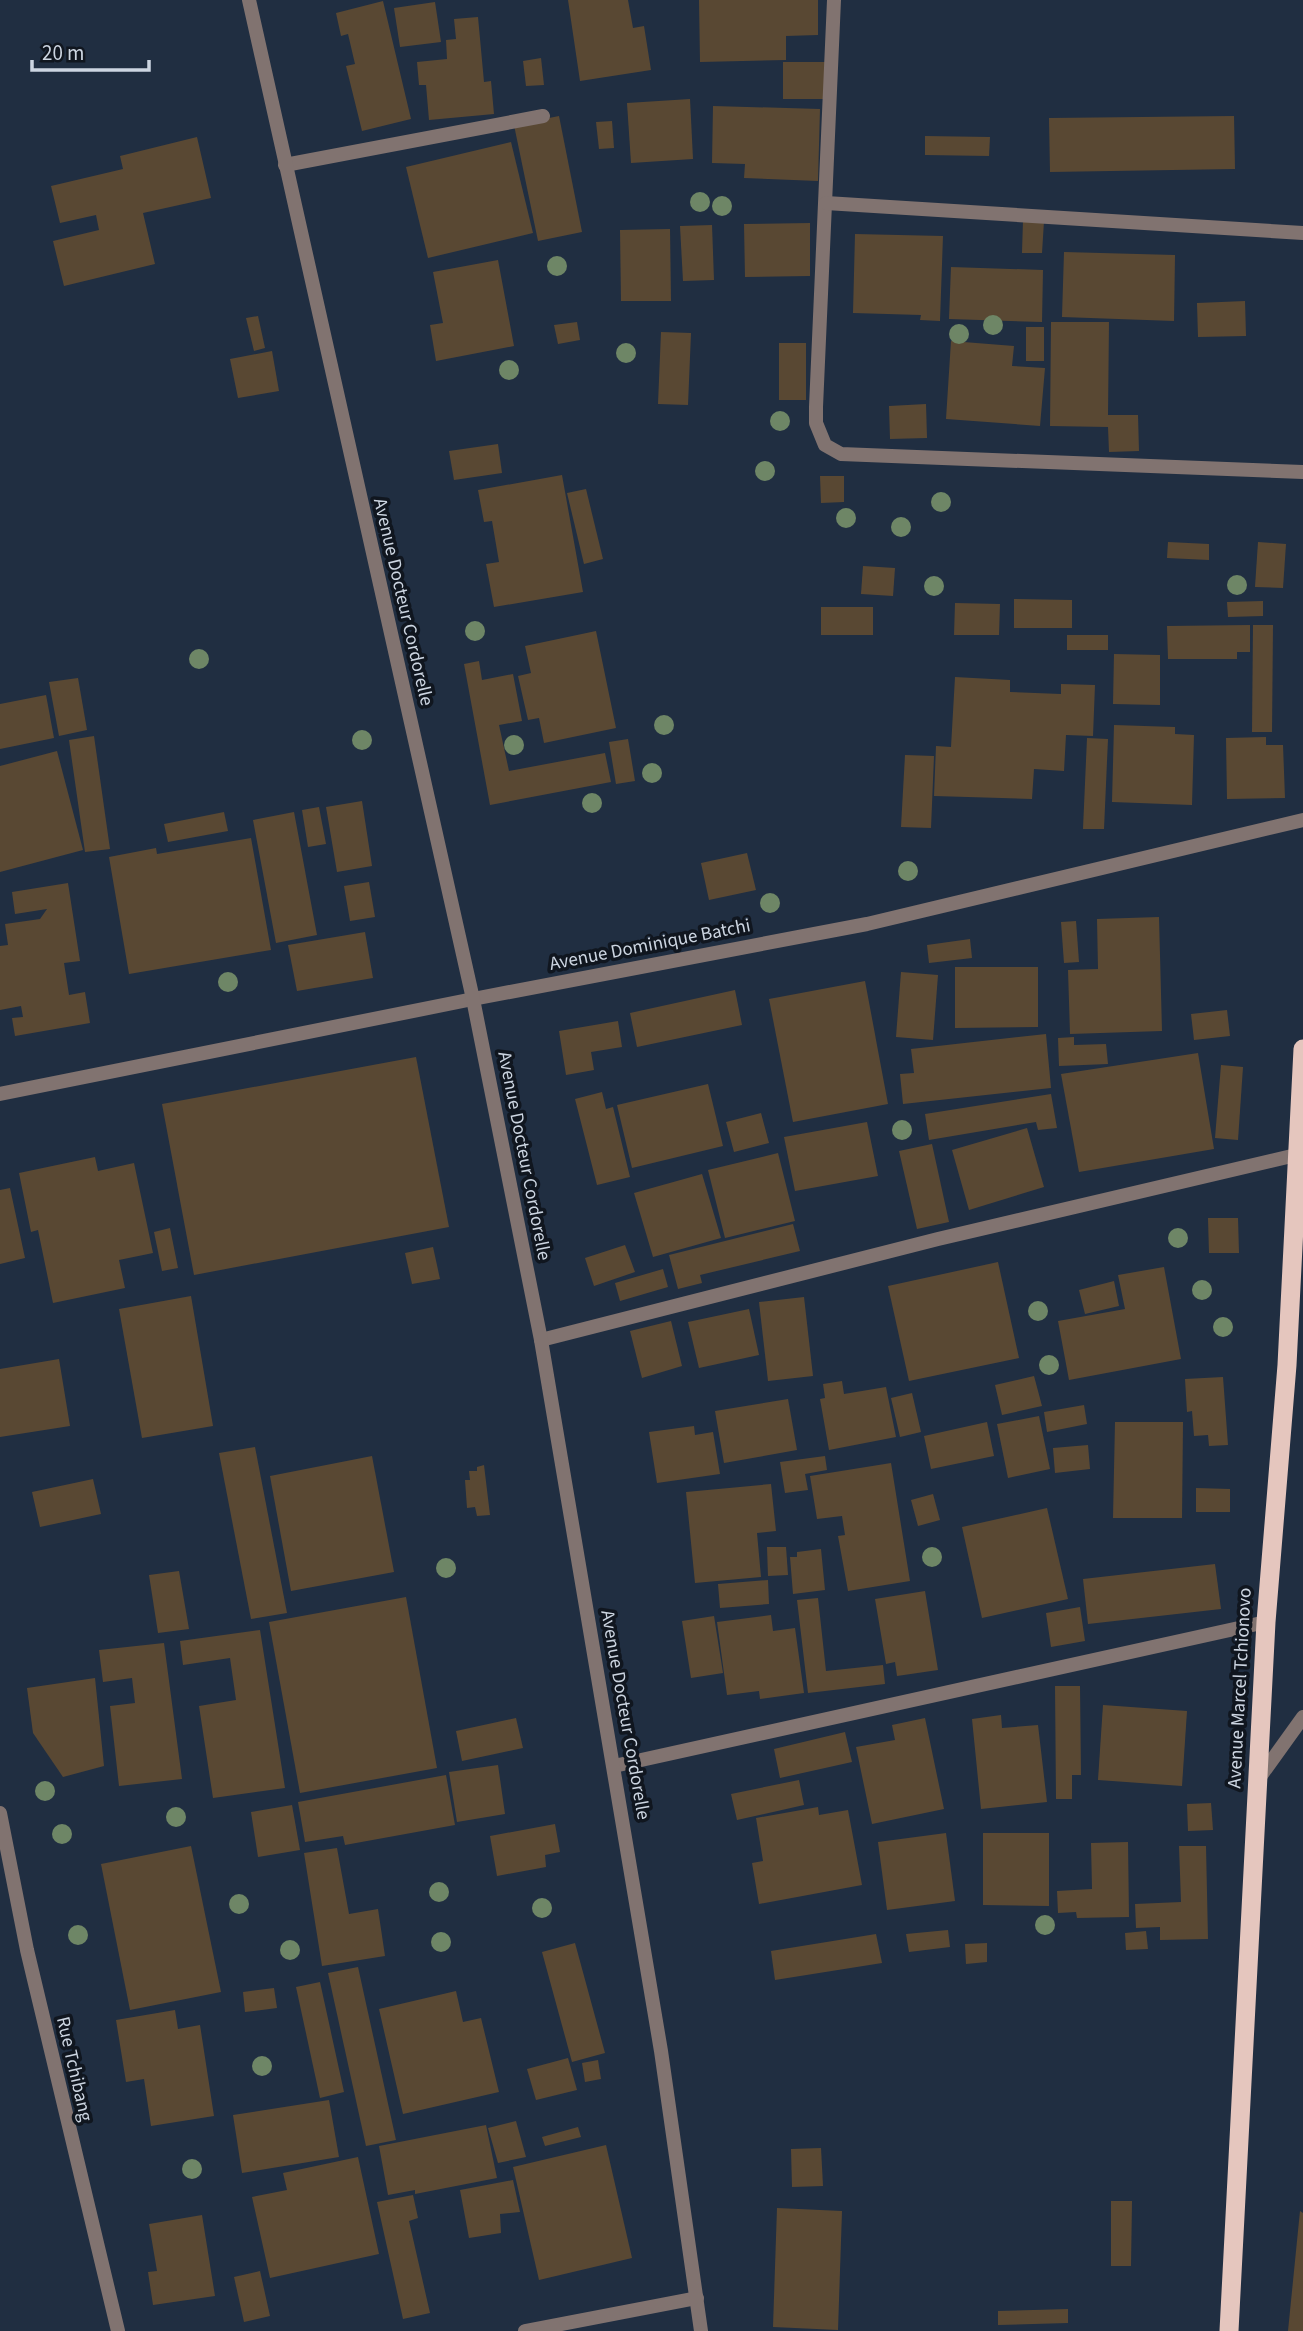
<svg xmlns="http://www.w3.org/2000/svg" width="1303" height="2331" font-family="'Source Sans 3',sans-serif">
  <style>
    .building { fill: #594833 }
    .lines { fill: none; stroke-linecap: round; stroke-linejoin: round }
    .minor { stroke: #817370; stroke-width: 14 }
    .tertiary { stroke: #817370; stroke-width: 14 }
    .trunk { stroke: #e5c6be; stroke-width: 19 }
    .tree { fill: #6e8666 }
    .labels { text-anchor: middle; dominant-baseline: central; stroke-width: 7; stroke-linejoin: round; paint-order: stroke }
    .street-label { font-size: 19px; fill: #ccd5e1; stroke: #10161f }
  </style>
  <rect width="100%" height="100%" fill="#202e41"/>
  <g class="building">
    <path d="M568,0H628L633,28L644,26L651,70L580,81Z"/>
    <path d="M699,0H818V35L786,36V60L700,62Z"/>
    <path d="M383,1L411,119L362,131L346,66L355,64L348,34L341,36L336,13Z"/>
    <path d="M435,2L441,42L400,47L394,8Z"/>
    <path d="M478,17L484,82L491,81L494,114L429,120L426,85H419L417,62L447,59L446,40L456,39L454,19Z"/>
    <path d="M541,58L544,85L526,86L523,61Z"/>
    <rect x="783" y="62" width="44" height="37"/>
    <path d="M690,99L693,159L631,163L627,103Z"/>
    <path d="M713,106L820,109L818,181L744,178L745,164L712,163Z"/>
    <path d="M559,116L582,232L538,241L514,125Z"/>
    <path d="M1234,116L1235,169L1050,172L1049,118Z"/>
    <path d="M612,121L614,148L599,149L596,122Z"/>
    <path d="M925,136L990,137L989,156L925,155Z"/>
    <path d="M197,137L211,198L143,213L155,264L64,286L53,241L99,230L96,215L60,223L51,186L123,169L120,156Z"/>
    <path d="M511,142L533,233L428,258L406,167Z"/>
    <path d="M1023,220L1044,221L1042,253H1022Z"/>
    <path d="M810,223V276L745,277L744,224Z"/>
    <path d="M712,225L714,280L683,281L680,226Z"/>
    <path d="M670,229L671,301H621L620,230Z"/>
    <path d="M855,234L943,236L940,321L920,320L921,315L853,313Z"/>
    <path d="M1064,252L1175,255L1174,321L1062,317Z"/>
    <path d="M498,260L514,346L436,361L430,325L443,323L433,272Z"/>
    <path d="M951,267L1043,270L1042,322L949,319Z"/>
    <path d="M1245,301L1246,336L1198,337L1197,303Z"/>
    <path d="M258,316L265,348L254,351L246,318Z"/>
    <path d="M577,322L580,340L558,344L554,325Z"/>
    <path d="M1051,322H1109L1108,415H1138L1139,451L1109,452L1108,427L1050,426Z"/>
    <rect x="1026" y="327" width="18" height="34"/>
    <path d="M661,332L691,333L688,405L658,404Z"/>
    <path d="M951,341L1014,346L1012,366L1045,368L1040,426L946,419Z"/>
    <rect x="779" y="343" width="27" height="57"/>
    <path d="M272,351L279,391L238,398L230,359Z"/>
    <path d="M926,404L927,438L890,439L889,406Z"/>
    <path d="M498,444L502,473L454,480L449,451Z"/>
    <path d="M562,475L583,592L494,607L486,564L499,562L492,521L484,522L478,490Z"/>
    <path d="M820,476H844V502L821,503Z"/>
    <path d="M586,489L603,559L584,564L567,493Z"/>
    <path d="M1168,542L1209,544V560L1167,558Z"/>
    <path d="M1258,542L1286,544L1283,588L1255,587Z"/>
    <path d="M863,566L895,568L893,596L861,594Z"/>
    <path d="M1014,599L1072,600V628H1014Z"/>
    <path d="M1263,601V616L1228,617L1227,602Z"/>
    <path d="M955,603L1000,604L999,635H954Z"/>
    <rect x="821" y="607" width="52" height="28"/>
    <path d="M1250,625V652H1237V659H1168L1167,626Z"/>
    <path d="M1253,625H1273L1272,732H1252Z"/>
    <path d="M596,631L616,728L544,743L539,718L528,720L518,676L531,673L525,646Z"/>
    <rect x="1067" y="635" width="41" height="15"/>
    <path d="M1114,654L1160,655V705L1113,704Z"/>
    <path d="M479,661L482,680L513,674L522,721L499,725L509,771L605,753L611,782L490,805L464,664Z"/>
    <path d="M955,677L1010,680V692L1061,694V684L1095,685L1093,736L1066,735L1064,771L1034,769L1032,799L934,796L936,746L951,747Z"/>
    <path d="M78,678L87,730L59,736L49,682Z"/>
    <path d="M46,695L54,738L0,749V704Z"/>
    <path d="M1114,725L1175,727V734L1194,735L1192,805L1112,802Z"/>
    <path d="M94,736L110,849L85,852L69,740Z"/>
    <path d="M1266,737V745H1283L1285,798L1227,799L1226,738Z"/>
    <path d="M1087,738L1108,739L1104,829H1083Z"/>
    <path d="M628,739L635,781L616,784L609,742Z"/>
    <path d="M57,751L83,850L0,872V766Z"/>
    <path d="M905,755L934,756L931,828L901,827Z"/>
    <path d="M362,801L372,866L337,872L326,807Z"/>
    <path d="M319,807L326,844L308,847L302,810Z"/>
    <path d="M224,812L228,831L168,842L164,824Z"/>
    <path d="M294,812L317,935L276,943L253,820Z"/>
    <path d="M251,838L271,950L129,974L109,857L156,848L157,854Z"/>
    <path d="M747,853L756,890L709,900L701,863Z"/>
    <path d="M369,882L375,917L350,921L344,886Z"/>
    <path d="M68,883L80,961L64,963L69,995L85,992L90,1023L15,1036L12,1018L23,1017L21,1006L0,1010V946L8,945L5,924L40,919L47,909L15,914L12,892Z"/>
    <path d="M1159,917L1162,1031L1070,1034L1068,970L1098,969L1097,919Z"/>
    <path d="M1076,921L1079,962L1064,963L1061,922Z"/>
    <path d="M365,932L373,978L297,991L288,945Z"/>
    <path d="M970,939L972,958L929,963L927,945Z"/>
    <path d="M955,967H1038V1027L955,1028Z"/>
    <path d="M901,972L938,975L933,1040L896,1037Z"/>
    <path d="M865,981L888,1104L793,1122L769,999Z"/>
    <path d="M735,990L742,1025L637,1047L630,1013Z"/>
    <path d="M1227,1010L1230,1036L1194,1040L1191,1014Z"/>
    <path d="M618,1021L622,1047L591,1052L594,1070L566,1075L559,1031Z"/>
    <path d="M1046,1034L1051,1088L903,1104L900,1074L914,1073L911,1049Z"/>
    <path d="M1074,1037V1045L1106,1044L1108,1064L1059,1066L1058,1038Z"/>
    <path d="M1198,1053L1214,1149L1079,1172L1061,1074Z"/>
    <path d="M416,1057L449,1227L194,1275L162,1104Z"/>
    <path d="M1221,1065L1243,1067L1238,1140L1215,1138Z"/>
    <path d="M708,1084L723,1146L632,1168L617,1105Z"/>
    <path d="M602,1092L606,1109L613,1107L630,1177L597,1185L575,1099Z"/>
    <path d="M1051,1094L1057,1128L1038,1130L1036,1122L929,1140L925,1114Z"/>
    <path d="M761,1113L769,1143L734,1152L726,1122Z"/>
    <path d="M867,1122L878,1176L795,1191L784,1137Z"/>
    <path d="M1027,1128L1044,1187L969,1210L952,1150Z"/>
    <path d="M932,1144L949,1222L917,1229L899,1151Z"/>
    <path d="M778,1153L795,1221L725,1238L708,1170Z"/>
    <path d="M95,1157L98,1171L134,1163L153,1253L119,1260L125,1288L53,1303L38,1230L31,1232L19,1173Z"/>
    <path d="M702,1174L721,1238L653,1257L634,1193Z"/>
    <path d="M10,1188L25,1258L0,1264V1190Z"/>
    <path d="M1208,1218H1238L1239,1253H1209Z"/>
    <path d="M793,1224L800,1251L700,1275L702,1283L678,1289L669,1255Z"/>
    <path d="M170,1228L178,1268L162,1271L154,1232Z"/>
    <path d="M625,1245L635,1272L594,1286L585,1258Z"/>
    <path d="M433,1247L440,1279L412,1284L405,1253Z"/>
    <path d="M998,1262L1019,1358L909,1381L888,1286Z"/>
    <path d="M1164,1267L1181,1359L1069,1380L1058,1321L1125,1309L1118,1275Z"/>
    <path d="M663,1269L668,1287L620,1301L615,1283Z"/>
    <path d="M1114,1281L1119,1306L1085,1314L1079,1290Z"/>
    <path d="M191,1296L213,1426L142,1438L119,1309Z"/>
    <path d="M804,1297L813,1376L768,1381L759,1302Z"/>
    <path d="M749,1309L759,1355L699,1368L688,1322Z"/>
    <path d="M671,1321L682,1366L642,1378L630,1331Z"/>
    <path d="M59,1359L70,1426L0,1437V1369Z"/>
    <path d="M1034,1376L1042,1406L1002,1415L995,1385Z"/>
    <path d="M1223,1377L1228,1445L1209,1446L1208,1435L1194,1436L1192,1411L1187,1412L1185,1379Z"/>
    <path d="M842,1381L844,1394L886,1387L896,1437L829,1450L820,1399L825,1398L823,1384Z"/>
    <path d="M912,1393L921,1432L900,1437L891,1398Z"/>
    <path d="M788,1399L797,1450L724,1463L715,1411Z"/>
    <path d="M1084,1405L1087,1424L1047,1432L1044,1412Z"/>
    <path d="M1039,1416L1050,1469L1008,1478L997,1424Z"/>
    <path d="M987,1422L994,1456L931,1469L924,1436Z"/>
    <path d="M1115,1422H1183L1182,1518H1113Z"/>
    <path d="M694,1426L695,1435L713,1432L720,1474L657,1483L649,1432Z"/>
    <path d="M1088,1445L1090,1469L1055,1473L1053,1448Z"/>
    <path d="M255,1447L287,1613L251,1619L219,1453Z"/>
    <path d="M372,1456L394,1572L291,1591L270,1476Z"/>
    <path d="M825,1456L827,1470L805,1474L808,1490L785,1493L780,1462Z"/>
    <path d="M891,1463L910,1581L848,1591L838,1536L845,1535L842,1516L817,1519L810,1476Z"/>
    <path d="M484,1465L490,1515L477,1516L475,1507L467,1508L465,1480H470L469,1471H477V1467Z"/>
    <path d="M93,1479L101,1514L40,1527L32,1492Z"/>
    <path d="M771,1484L776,1531L757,1533L761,1577L695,1583L686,1492Z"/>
    <path d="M1196,1488L1230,1489V1512H1196Z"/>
    <path d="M933,1494L940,1520L918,1526L911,1500Z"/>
    <path d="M1047,1508L1068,1599L982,1618L962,1527Z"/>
    <path d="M767,1547H786L788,1575L768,1576Z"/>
    <path d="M821,1549L825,1590L793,1594L790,1557H797V1552Z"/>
    <path d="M1215,1564L1221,1609L1088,1624L1083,1579Z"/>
    <path d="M179,1571L189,1629L158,1633L149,1575Z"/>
    <path d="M768,1580L769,1604L720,1608L718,1584Z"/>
    <path d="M925,1591L938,1670L897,1676L895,1662L886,1664L875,1599Z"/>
    <path d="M406,1597L437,1768L300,1793L269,1622Z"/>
    <path d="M818,1598L826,1671L883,1665L885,1684L808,1693L797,1600Z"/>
    <path d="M1080,1607L1085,1641L1051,1647L1046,1613Z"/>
    <path d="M771,1615L773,1631L795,1628L804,1693L760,1699L759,1691L727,1695L717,1622Z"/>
    <path d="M714,1616L723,1673L691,1678L682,1621Z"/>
    <path d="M260,1630L285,1788L213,1798L199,1706L236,1700L230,1658L183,1665L180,1641Z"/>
    <path d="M164,1643L182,1779L119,1786L110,1706L135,1703L132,1678L103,1682L99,1650Z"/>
    <path d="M95,1678L104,1766L63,1777L33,1733L27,1688Z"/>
    <path d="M1055,1686H1080L1081,1775H1072V1799H1056Z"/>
    <path d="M1103,1705L1187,1711L1182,1786L1098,1780Z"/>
    <path d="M1001,1715L1002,1728L1038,1725L1047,1802L981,1809L972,1719Z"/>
    <path d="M516,1718L523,1748L462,1761L456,1731Z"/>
    <path d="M925,1718L944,1809L872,1824L856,1747L895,1740L892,1725Z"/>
    <path d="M845,1732L852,1762L780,1778L774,1749Z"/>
    <path d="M498,1765L505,1814L457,1822L449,1772Z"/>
    <path d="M446,1775L455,1825L345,1845L343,1836L305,1842L298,1802Z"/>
    <path d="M799,1780L804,1805L737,1820L731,1794Z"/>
    <path d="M1211,1803L1213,1830L1188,1831L1187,1804Z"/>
    <path d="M292,1805L300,1850L258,1857L251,1812Z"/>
    <path d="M818,1807L819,1815L848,1810L862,1885L759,1904L752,1863L763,1861L756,1818Z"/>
    <path d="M555,1824L560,1852L545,1855L546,1867L497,1876L490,1836Z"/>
    <path d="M946,1833L955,1901L887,1910L878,1842Z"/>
    <path d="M983,1833H1049V1906L983,1905Z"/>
    <path d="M1128,1842L1129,1917L1077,1918L1076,1912L1058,1913L1057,1891L1092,1889L1091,1843Z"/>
    <path d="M191,1846L221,1992L130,2010L101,1864Z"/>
    <path d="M1179,1846H1206L1208,1939L1160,1940V1927L1136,1928L1135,1904L1181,1902Z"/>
    <path d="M337,1848L349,1914L378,1909L385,1956L322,1966L304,1853Z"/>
    <path d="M948,1930L950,1947L909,1952L906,1934Z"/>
    <path d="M1146,1931L1148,1949L1126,1950L1125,1933Z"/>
    <path d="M876,1934L882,1963L775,1980L771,1951Z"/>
    <path d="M575,1943L605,2053L572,2062L542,1952Z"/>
    <path d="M987,1943V1962L966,1964L965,1944Z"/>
    <path d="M358,1967L396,2140L366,2146L328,1973Z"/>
    <path d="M320,1982L344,2092L320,2098L296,1987Z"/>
    <path d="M274,1988L277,2008L245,2012L243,1992Z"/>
    <path d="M456,1991L463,2022L481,2018L499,2092L403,2114L379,2009Z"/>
    <path d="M175,2010L178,2029L200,2025L214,2116L151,2126L144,2079L126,2082L116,2020Z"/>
    <path d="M568,2058L577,2090L536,2100L527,2069Z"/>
    <path d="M598,2060L601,2079L585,2082L582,2063Z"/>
    <path d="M329,2100L339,2157L242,2173L233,2115Z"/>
    <path d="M516,2121L526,2157L498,2163L488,2128Z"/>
    <path d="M486,2125L497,2178L415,2194V2190L388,2195L379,2146Z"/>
    <path d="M578,2127L581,2137L545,2146L542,2137Z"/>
    <path d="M606,2145L632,2258L539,2280L513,2167Z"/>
    <path d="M821,2148L823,2186L792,2187L791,2149Z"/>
    <path d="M358,2157L379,2254L270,2278L252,2197L287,2190L283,2173Z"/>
    <path d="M513,2180L520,2212L500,2214L501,2233L469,2238L460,2190Z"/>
    <path d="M413,2195L418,2218L409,2221L430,2313L403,2319L377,2202Z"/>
    <path d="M1111,2201H1132L1131,2266H1111Z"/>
    <path d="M777,2208L842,2211L838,2330L773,2327Z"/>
    <path d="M1300,2211L1303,2213V2331H1288Z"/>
    <path d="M202,2215L215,2296L153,2305L148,2272L157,2271L149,2224Z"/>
    <path d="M260,2271L270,2316L244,2322L234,2277Z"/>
    <path d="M1068,2309V2323L998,2325V2311Z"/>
  </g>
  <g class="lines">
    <g class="minor">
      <path d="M834,0L816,407V423L825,445L841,454L1303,472"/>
      <path d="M285,165L543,116"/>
      <path d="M826,203L1303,233"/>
      <path d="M0,1094L473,999L867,924L1303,820"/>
      <path d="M541,1340L938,1239L1296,1155"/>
      <path d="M614,1766L1266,1622"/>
      <path d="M1257,1781L1303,1717"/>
      <path d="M0,1813L27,1950L118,2331"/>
      <path d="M525,2331L697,2298"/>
    </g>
    <path class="tertiary" d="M249,0L473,999L541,1340L661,2051L701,2331"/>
    <path class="trunk" d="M1229,2331L1266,1622L1287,1365L1303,1049"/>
  </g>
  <g class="tree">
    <circle cx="700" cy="202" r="10"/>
    <circle cx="722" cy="206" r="10"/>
    <circle cx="557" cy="266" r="10"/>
    <circle cx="993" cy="325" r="10"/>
    <circle cx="959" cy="334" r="10"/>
    <circle cx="626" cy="353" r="10"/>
    <circle cx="509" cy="370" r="10"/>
    <circle cx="780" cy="421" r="10"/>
    <circle cx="765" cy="471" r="10"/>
    <circle cx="941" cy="502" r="10"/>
    <circle cx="846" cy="518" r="10"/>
    <circle cx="901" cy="527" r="10"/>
    <circle cx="1237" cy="585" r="10"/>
    <circle cx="934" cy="586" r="10"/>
    <circle cx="475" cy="631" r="10"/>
    <circle cx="199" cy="659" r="10"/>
    <circle cx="664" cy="725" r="10"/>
    <circle cx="362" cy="740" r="10"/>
    <circle cx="514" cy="745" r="10"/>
    <circle cx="652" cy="773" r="10"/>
    <circle cx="592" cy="803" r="10"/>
    <circle cx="908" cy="871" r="10"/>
    <circle cx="770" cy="903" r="10"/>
    <circle cx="228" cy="982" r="10"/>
    <circle cx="902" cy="1130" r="10"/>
    <circle cx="1178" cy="1238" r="10"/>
    <circle cx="1202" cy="1290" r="10"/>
    <circle cx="1038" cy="1311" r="10"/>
    <circle cx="1223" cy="1327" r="10"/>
    <circle cx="1049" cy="1365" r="10"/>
    <circle cx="932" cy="1557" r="10"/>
    <circle cx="446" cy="1568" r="10"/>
    <circle cx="45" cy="1791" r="10"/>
    <circle cx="176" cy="1817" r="10"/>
    <circle cx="62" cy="1834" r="10"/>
    <circle cx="439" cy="1892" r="10"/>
    <circle cx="239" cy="1904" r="10"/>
    <circle cx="542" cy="1908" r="10"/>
    <circle cx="1045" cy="1925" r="10"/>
    <circle cx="78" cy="1935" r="10"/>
    <circle cx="441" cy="1942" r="10"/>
    <circle cx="290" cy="1950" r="10"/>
    <circle cx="262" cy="2066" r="10"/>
    <circle cx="192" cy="2169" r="10"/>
  </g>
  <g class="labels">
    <g class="street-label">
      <text transform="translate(403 602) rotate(77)">Avenue Docteur Cordorelle</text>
      <text transform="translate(650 945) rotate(-11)">Avenue Dominique Batchi</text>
      <text transform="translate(524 1156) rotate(79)">Avenue Docteur Cordorelle</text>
      <text transform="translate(1240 1688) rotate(-87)">Avenue Marcel Tchionovo</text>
      <text transform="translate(625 1715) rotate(80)">Avenue Docteur Cordorelle</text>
      <text transform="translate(74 2069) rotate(77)">Rue Tchibang</text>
    </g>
  </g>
  <path d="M32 60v10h117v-10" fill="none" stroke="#ccd5e1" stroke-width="3.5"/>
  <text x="42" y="60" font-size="21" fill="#ccd5e1" stroke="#10161f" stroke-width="5" paint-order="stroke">20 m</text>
</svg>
